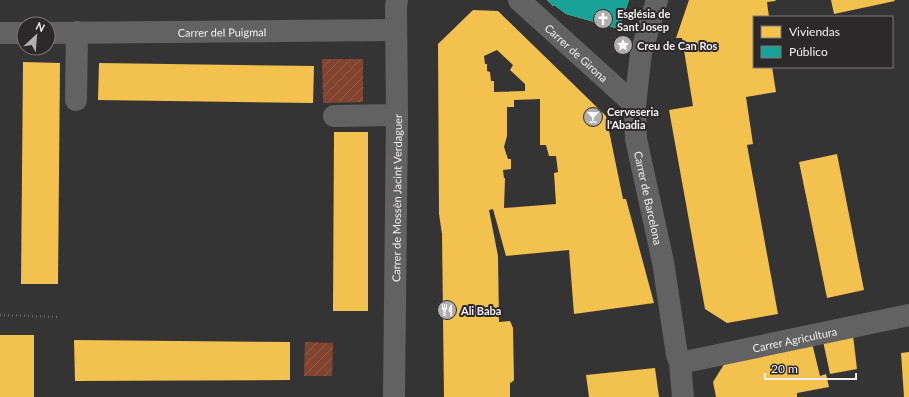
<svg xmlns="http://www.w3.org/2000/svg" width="909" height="397" font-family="Lato,sans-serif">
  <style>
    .garden { fill: url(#garden-furrows) }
    .homes { fill: #f2c14e; fill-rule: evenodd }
    .public { fill: #17a398 }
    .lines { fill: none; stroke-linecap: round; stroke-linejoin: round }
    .path { stroke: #696868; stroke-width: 2.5; stroke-dasharray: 1 3; stroke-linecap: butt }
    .street { stroke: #636262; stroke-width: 22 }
    .secondary { stroke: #636262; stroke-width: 22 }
    .labels { text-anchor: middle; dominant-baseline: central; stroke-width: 4; stroke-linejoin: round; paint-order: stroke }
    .poi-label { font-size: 11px; font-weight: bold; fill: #f2eff0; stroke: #2c292a; text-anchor: start }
    .street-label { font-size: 11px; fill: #f2eff0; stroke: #2c292a }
  </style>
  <defs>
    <pattern id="garden-furrows" width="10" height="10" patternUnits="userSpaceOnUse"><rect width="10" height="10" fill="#82442f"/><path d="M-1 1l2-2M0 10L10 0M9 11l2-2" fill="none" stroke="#945f4d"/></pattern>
  </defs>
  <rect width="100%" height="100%" fill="#353434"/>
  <g class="garden">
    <path d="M322,59H363V102L323,103Z"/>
    <path d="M305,342L333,343L332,376H304Z"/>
  </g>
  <g class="homes">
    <path d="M547,0H629L619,29L566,14L554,5L553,6Z"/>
    <path d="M689,0H775L776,1L767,2L769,17H754V67H772L776,92L746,97L753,144L747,145L778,314L727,323L705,309L669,110L693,106L682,38H676Z"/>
    <path d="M831,0H894L895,1L834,14Z"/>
    <path d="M473,10L498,11L606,116L623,199H626L654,303L574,314L569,250L506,256L493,209L489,210L498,256L499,322L510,321L513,328L514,380L512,382L510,383V397H444L442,234L439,214L438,44ZM497,50L513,65L510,70L525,84V91L494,92V81H491L490,72L487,71V64H485L484,56ZM540,99V145H546L549,156H556L558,172L554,173L556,204L504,208L505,178H504L503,170L511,169V159H508L504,147L507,136V107H514V100Z"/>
    <path d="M23,62L60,63L58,284H21Z"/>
    <path d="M99,63L314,66L313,103L98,100Z"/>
    <path d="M334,132H368V311H333Z"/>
    <path d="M837,154L864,290L827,298L799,162Z"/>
    <rect x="0" y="335" width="34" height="62"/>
    <path d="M853,335L857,369L830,374L823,341Z"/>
    <path d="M74,340L290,342V380L75,381Z"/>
    <path d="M812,343L820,376L826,374L829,387L797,393V397H716L713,382L728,358Z"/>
    <path d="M909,352V397H904L901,353Z"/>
    <path d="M655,368L659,397H589L586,375Z"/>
  </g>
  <path class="public" d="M547,0H629L619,29L566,14L554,5L553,6Z"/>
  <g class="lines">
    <path class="path" d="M0,315L58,317"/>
    <g class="street">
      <path id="s1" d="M519,0L635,105"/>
      <path d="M0,33H24"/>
      <path id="s2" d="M48,33L396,30"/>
      <path d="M76,100L77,32"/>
      <path d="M334,116L397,115"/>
      <path id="s3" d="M680,363L909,315"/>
    </g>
    <g class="secondary">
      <path id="s4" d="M657,0L641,53L635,105L636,139L663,262L677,355L680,363L683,397"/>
      <path id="s5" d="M394,397L397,115L396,6L397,0"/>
    </g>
  </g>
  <defs>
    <symbol id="church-disc" viewBox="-11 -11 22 22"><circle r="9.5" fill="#b0aeae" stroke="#2c292a"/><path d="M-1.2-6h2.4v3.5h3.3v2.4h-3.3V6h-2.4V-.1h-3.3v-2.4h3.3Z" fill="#fff"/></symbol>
    <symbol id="sight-disc" viewBox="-11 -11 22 22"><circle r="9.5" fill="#b0aeae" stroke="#2c292a"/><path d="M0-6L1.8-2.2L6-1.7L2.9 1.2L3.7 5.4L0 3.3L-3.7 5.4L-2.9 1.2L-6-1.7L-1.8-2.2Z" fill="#fff"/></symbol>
    <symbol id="bar-disc" viewBox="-11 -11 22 22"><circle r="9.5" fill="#b0aeae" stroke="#2c292a"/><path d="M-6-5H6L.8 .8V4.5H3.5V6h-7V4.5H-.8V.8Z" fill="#fff"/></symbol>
    <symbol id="restaurant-disc" viewBox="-11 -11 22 22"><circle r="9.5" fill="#b0aeae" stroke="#2c292a"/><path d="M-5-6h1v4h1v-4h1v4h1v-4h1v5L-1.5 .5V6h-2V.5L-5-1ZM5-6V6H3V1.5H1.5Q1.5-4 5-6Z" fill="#fff"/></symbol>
  </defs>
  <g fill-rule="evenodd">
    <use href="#church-disc" x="592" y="8" width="22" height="22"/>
    <use href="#sight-disc" x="612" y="34" width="22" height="22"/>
    <use href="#bar-disc" x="582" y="106" width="22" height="22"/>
    <use href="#restaurant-disc" x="436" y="299" width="22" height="22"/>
  </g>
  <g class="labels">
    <g class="poi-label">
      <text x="617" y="13">Església de<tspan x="617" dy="13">Sant Josep</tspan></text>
      <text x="637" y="45">Creu de Can Ros</text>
      <text x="607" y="111">Cerveseria<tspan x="607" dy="13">l'Abadia</tspan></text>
      <text x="461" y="310">Ali Baba</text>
    </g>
    <g class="street-label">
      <text stroke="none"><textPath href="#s2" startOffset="174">Carrer del Puigmal</textPath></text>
      <text stroke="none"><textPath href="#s1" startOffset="78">Carrer de Girona</textPath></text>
      <text stroke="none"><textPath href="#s5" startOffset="199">Carrer de Mossèn Jacint Verdaguer</textPath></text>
      <text stroke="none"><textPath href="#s4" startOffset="202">Carrer de Barcelona</textPath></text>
      <text stroke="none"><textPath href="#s3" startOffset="117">Carrer Agricultura</textPath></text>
    </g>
  </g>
  <rect x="753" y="16" width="140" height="52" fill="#2c292a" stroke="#7b7879"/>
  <rect x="761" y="26" width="20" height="12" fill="#f2c14e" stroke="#7b7879"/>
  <text x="789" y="36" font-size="12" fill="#f2eff0">Viviendas</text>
  <rect x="761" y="46" width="20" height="12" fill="#17a398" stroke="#7b7879"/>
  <text x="789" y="56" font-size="12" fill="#f2eff0">Público</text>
  <g transform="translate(36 36) rotate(26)"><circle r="19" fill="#2c292a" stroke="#7b7879"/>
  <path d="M0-3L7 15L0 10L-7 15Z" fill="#b0aeae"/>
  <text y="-6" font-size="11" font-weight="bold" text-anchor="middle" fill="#f2eff0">N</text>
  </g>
  <path d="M765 373v6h91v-6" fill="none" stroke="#f2eff0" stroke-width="2"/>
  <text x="771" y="373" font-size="12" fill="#f2eff0" stroke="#2c292a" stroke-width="3" paint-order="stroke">20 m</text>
</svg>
